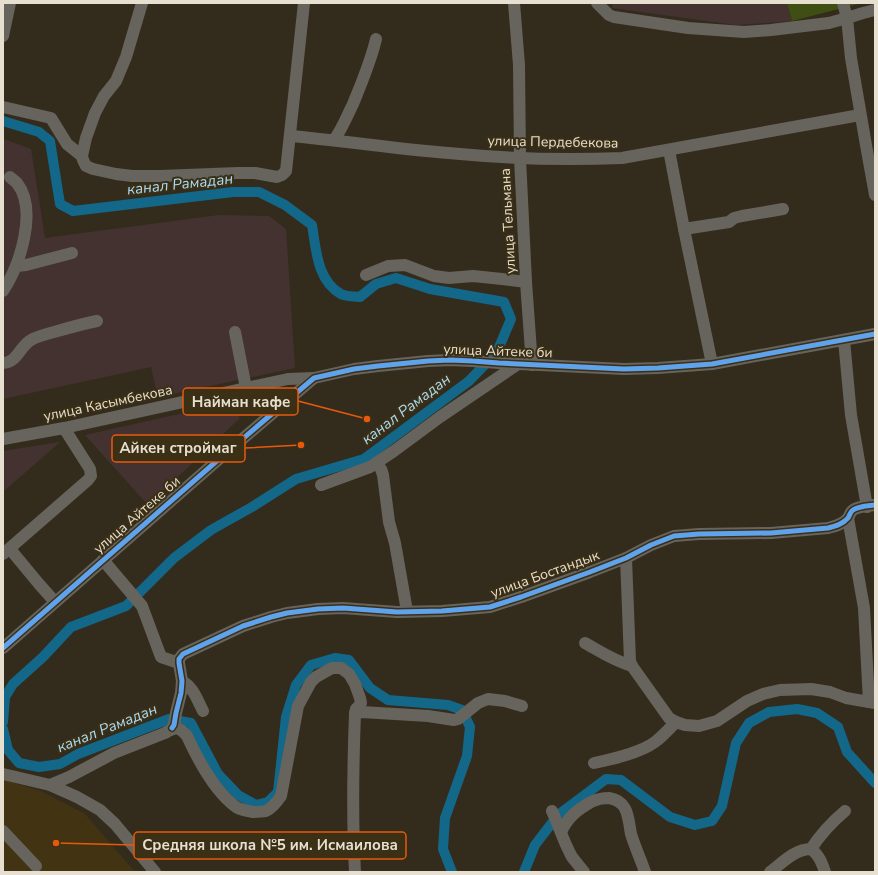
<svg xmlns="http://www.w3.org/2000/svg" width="878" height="875" font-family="'Nunito Sans',sans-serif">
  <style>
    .commercial { fill: #443231 }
    .built { fill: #423313 }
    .green { fill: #3f4f13 }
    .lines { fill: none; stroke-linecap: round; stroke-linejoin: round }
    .canal { stroke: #13688a; stroke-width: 10 }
    .minor { stroke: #67645d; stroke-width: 12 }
    .cycleway-casing { stroke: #3b2f15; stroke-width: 8 }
    .cycleway { stroke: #60a3ed; stroke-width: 5 }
    .labels { text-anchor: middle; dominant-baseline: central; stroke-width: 4; stroke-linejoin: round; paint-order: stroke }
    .street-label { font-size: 14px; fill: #e7e0d0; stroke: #3b2f15 }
    .water-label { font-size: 15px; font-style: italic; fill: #aadbf5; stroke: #3b2f15 }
    .leader { fill: none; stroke: #e8590c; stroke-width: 1.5 }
    .callout-dot { fill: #e8590c; stroke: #3b2f15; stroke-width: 1.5 }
    .callout { fill: #3b2f15; stroke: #e8590c; stroke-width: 1.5 }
    .callout-label { font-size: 15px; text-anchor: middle; font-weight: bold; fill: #e7e0d0 }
  </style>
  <rect width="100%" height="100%" fill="#332c1d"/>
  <g class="commercial">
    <path d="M613,3H787L792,21L736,25L612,8Z"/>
    <path d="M3,139L31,149L45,238L219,215L269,216L286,229L295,368L158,397L151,367L3,399Z"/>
    <path d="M229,403L240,418L148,505L85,435Z"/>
    <path d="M60,442L3,492V451Z"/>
  </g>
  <path class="built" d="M5,780L41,791L85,814L135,872H3V782Z"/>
  <path class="green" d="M787,3H862L792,21Z"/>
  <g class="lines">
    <g class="canal">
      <path d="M3,121L39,132L50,141L60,204L73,211L233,192H259L285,205L312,225C316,249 317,281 341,294C346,297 354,296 360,297L376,284L396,278L430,289L504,302L511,319L497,352L469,381L364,459L296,479L252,507L211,530L174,558L126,606L71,627L43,657L13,684L5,697L3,722"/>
      <path d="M3,729L8,750L19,763L39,767L60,764L78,754L169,719L191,723L218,774L238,795L256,805L268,802L278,792L286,717L296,685L311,665L335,658L349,660L370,688L388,700L448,705L462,710L470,727L467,756L445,818L443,849L452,872"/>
      <path d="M524,872L535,845L558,815L606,779L621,780L670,817L695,825L712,821L722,806L736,743L749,723L769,712L797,709L817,713L838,727L847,752L875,783"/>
    </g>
    <g class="minor">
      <path d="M142,3L126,57L116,81L104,96L95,113L86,138L82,156L83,160L86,166L93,169L116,174L132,176H160L238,173H255L277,177L282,175L286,171L304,3"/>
      <path d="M514,3L519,65L520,158L526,282L532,365"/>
      <path d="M597,3L609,15L614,17L688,28L744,32L771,30L829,23L847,18L863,13L875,10"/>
      <path d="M843,3L847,18L851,58L866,145L875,195"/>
      <path d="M3,36L10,3"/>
      <path d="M3,107L51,118L67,144L82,156"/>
      <path d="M290,136C347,141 403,150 460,154C514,159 568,160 622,158L860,115"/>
      <path d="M334,140C342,129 347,116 353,104C362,82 371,61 376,39"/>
      <path d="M669,150L684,229L712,364"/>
      <path d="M684,229L729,222L734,218L742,216L783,209"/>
      <path d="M16,266L26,265L72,253"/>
      <path d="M366,275L388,266L405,265L434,276L449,278L473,276L502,279L526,282"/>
      <path d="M3,291C20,265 38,210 17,183C15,181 12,179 10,177"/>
      <path d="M235,332L246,388"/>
      <path d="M844,340L851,415L867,507"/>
      <path d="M3,363C17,363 20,346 31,340C38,336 46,334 54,332C68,328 82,324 97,321"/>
      <path d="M3,439L64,428L288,379L314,378"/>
      <path d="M376,463L381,469L383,475L389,522L395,543L407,611"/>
      <path d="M321,485L370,467L394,451L440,417L518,364"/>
      <path d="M848,518L864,608L869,702"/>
      <path d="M10,549L39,584L55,602"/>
      <path d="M3,554L88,480L91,476L90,469L64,428"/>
      <path d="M626,558L630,661L632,666L669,718L676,722L685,725L699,726L717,721L747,701L763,694L780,690L811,689L830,692L846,698L875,703"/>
      <path d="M103,560L142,606L161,657L179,663"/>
      <path d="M585,643C601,652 614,661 632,666"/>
      <path d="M3,648L219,459L314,378L354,369L378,366L428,361L450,360L473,361L499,363L624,369L658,368L712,364L875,334"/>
      <path d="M182,681C193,687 197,699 203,711"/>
      <path d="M355,713L362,712L428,716L454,720L458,719L478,703L488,699L505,701L522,706"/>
      <path d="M172,728L174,725L176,713L181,693L182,681L179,663V659L183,654L243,626L271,617L287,613L318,609L343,608L397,612L442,611L490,607L521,597L590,572L626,558L651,545L674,536L699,534L771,533L828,528C836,526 843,524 848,518C850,515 850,512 853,510C859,506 868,506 875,505"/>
      <path d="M594,763C613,759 640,753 655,742C663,736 669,729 676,722"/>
      <path d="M3,774L50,785L77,797L100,810L115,824L155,872"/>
      <path d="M50,785L69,777L114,753L165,733C175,727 179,726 187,736C198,760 214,791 236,807C241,810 247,811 253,812C257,812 262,812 266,811C272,808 277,802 281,796L298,706L311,682L316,677L332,668H341L349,674L355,684L360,698L361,703L359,706L356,709L355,713C353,766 352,819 355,872"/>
      <path d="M552,811C559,826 564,843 572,857C576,862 580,867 584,872"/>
      <path d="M3,831L36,866"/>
      <path d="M561,832C568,817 577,810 591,802C597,799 603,798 609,798C629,801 628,819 631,834C635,847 641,860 645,872"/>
      <path d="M811,849C820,835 832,822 845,811"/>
      <path d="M770,872C782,863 795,849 811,849C819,855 822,863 825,872"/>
    </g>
    <defs>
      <g id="cycleway">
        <path d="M3,648L219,459L314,378L354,369L378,366L428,361L450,360L473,361L499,363L624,369L658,368L712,364L875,334"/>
        <path d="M172,728L174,725L176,713L181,693L182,681L179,663V659L183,654L243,626L271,617L287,613L318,609L343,608L397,612L442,611L490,607L521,597L590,572L626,558L651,545L674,536L699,534L771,533L828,528C836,526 843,524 848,518C850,515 850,512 853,510C859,506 868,506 875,505"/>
      </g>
    </defs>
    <use href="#cycleway" class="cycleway-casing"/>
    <use href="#cycleway" class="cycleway"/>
  </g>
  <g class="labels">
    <g class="street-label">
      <text transform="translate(553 142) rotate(1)">улица Пердебекова</text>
      <text transform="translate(508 221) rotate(-93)">улица Тельмана</text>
      <text transform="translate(498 351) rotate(2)">улица Айтеке би</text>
      <text transform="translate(108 403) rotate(-12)">улица Касымбекова</text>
      <text transform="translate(137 515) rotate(-41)">улица Айтеке би</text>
      <text transform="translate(545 574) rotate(-20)">улица Бостандык</text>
    </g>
    <g class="water-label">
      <text transform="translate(180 184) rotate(-6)">канал Рамадан</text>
      <text transform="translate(406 409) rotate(-37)">канал Рамадан</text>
      <text transform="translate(107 728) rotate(-22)">канал Рамадан</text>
    </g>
  </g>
  <path class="leader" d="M367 419L298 401M301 445L245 448M56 843L134 845"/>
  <g class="callout-dot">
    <circle cx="367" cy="419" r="4"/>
    <circle cx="301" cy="445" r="4"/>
    <circle cx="56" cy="843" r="4"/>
  </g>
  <g class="callout">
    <rect x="183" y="388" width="115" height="27" rx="4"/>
    <rect x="112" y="435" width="133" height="27" rx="4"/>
    <rect x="134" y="832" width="272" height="27" rx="4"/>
  </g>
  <g class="callout-label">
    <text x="241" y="407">Найман кафе</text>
    <text x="178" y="453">Айкен строймаг</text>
    <text x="270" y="850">Средняя школа №5 им. Исмаилова</text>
  </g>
  <rect width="878" height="875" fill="none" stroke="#e7e0d0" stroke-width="8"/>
</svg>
